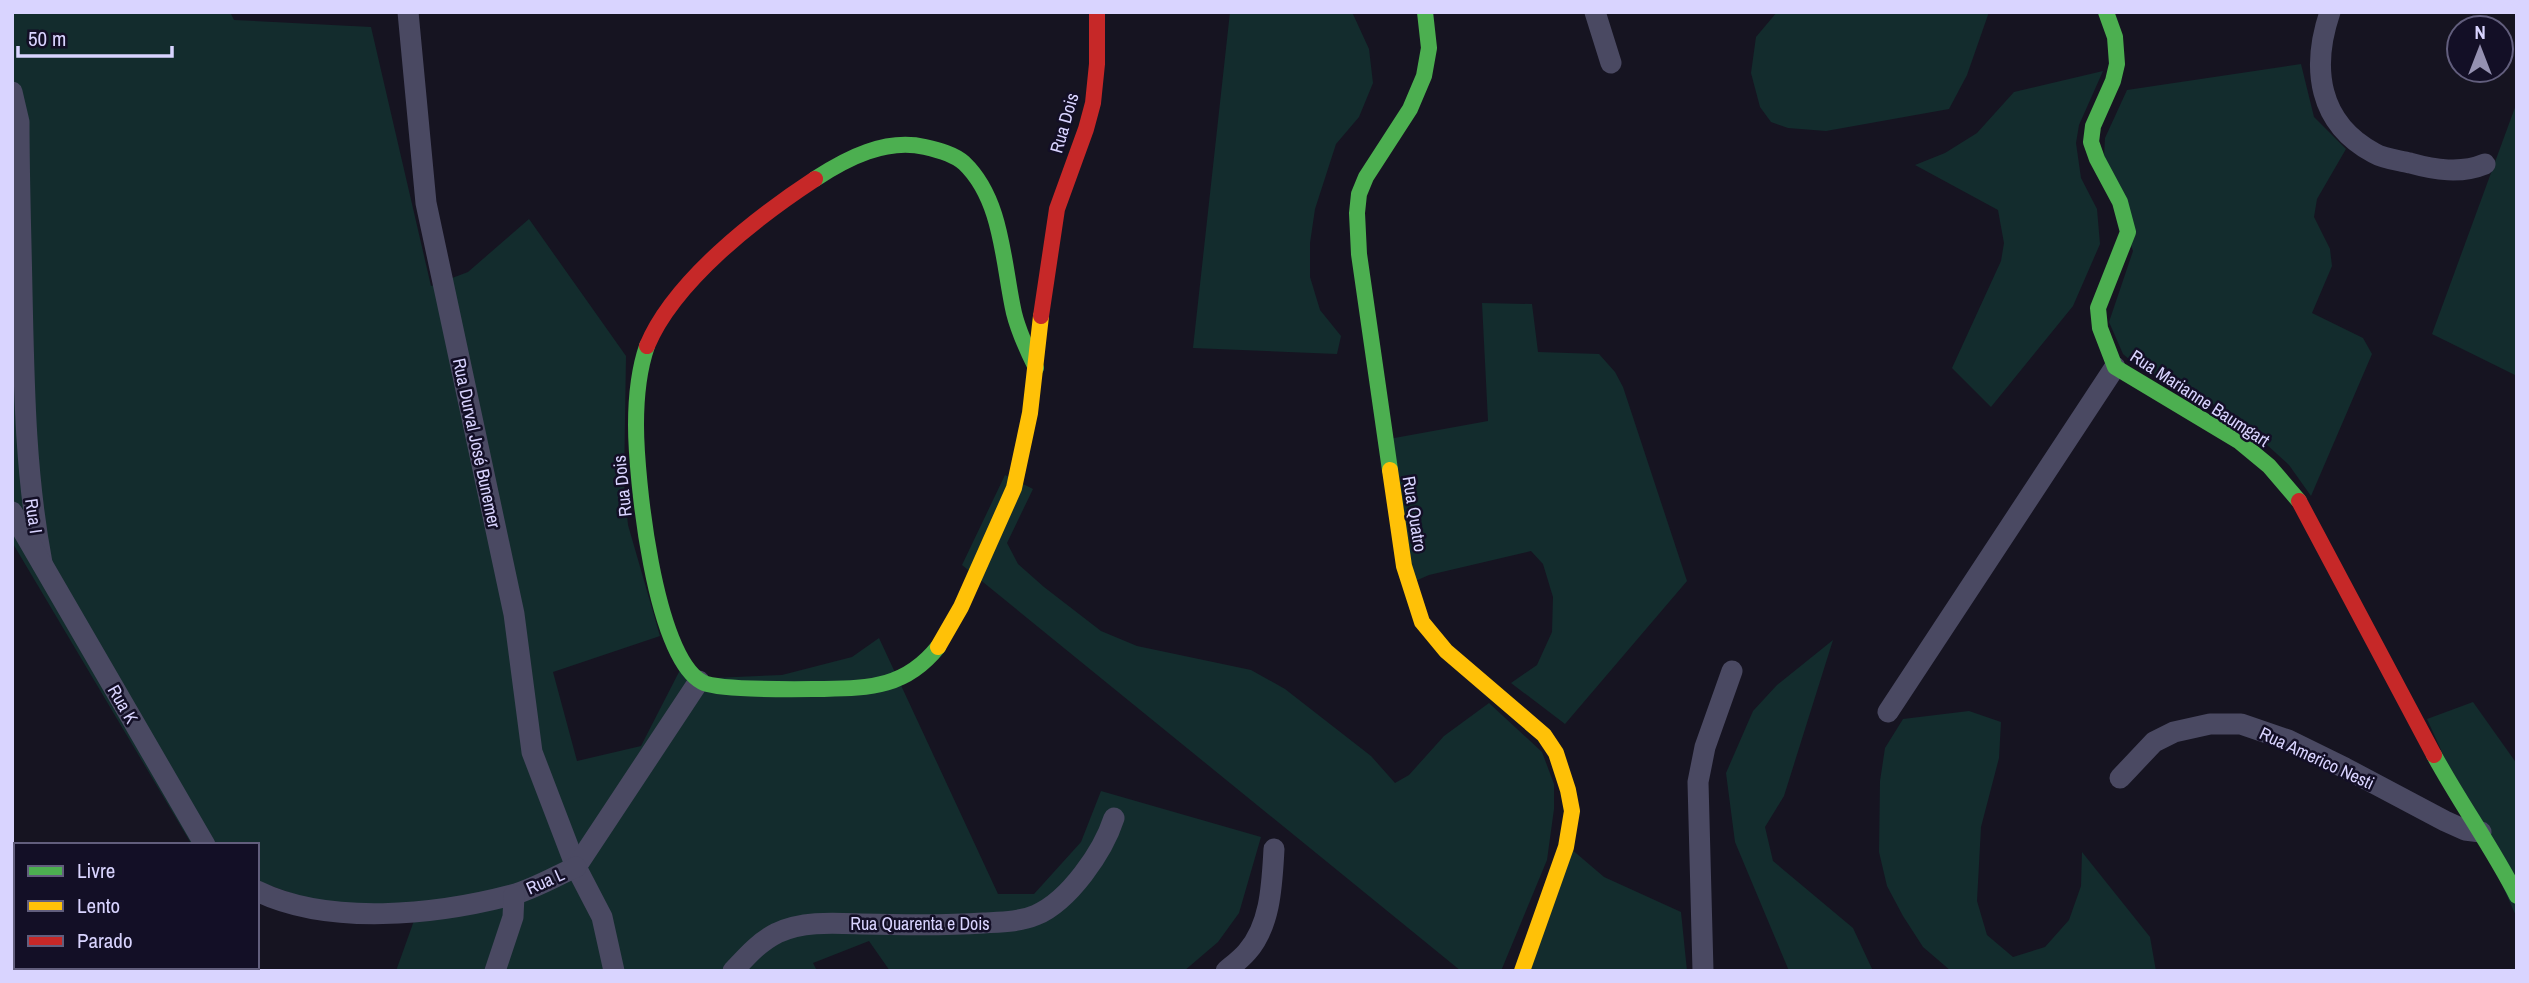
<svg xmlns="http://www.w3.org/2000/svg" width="2529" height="983" font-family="'Archivo Narrow',sans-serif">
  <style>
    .green { fill: #132c2d }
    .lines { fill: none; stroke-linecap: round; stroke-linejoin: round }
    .street { stroke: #4a4962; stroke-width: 21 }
    .fast { stroke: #4caf50; stroke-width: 16 }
    .slow { stroke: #ffc107; stroke-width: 16 }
    .jam { stroke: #c62828; stroke-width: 16 }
    .labels { text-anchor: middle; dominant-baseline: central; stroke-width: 5; stroke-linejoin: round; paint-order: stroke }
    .street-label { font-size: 18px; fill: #d9d4ff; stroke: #130f26 }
  </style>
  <rect width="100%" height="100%" fill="#161421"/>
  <g class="green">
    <path d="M12,12H230L234,20L371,27L431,286L468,272L529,219L626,356L624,484L628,525L660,636L553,672L577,761L641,746L680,670L713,678L782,675L852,657L879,638L998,894H1034L1081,842L1101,791L1261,837L1239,913L1218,942L1184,971H1033L1032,969L1026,971H890L869,941L813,963L817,971H396L416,915L305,898L257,881V845H192L12,542Z"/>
    <path d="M1230,12H1352L1369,49L1373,83L1359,117L1336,144L1315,209L1310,243V277L1320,310L1341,336L1337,354L1193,348Z"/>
    <path d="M1777,12H1989L1967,75L1949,109L1826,131L1788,128L1771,122L1760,107L1751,73L1756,37Z"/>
    <path d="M2301,64L2314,117L2346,149L2317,199L2314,217L2330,249L2332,266L2312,313L2363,338L2372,354L2311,496L2289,465L2234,415L2136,365L2123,354L2109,322L2133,251L2104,156L2105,138L2127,90Z"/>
    <path d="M2103,71L2079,125L2076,143L2081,178L2097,209L2100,244L2073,306L1991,407L1952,368L2001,261L2004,243L1998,210L1915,165L1945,153L1977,133L2014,92Z"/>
    <path d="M2517,102V376L2432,334Z"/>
    <path d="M1482,303L1532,304L1538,352L1599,354L1615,372L1623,387L1687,581L1565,724L1511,683L1537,665L1552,632L1553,597L1543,564L1531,551L1429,575L1413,582L1389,439L1488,421Z"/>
    <path d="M1005,475L1033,489L1007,543L1018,564L1044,587L1101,631L1137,646L1251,670L1285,689L1371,756L1395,783L1409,775L1444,736L1489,703L1542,752L1554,784V809L1547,860L1501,971H1461L962,565Z"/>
    <path d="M1833,640L1784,796L1765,827L1773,861L1853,928L1873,971H1789L1735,842L1726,773L1753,711L1777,685Z"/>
    <path d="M2473,702L2517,764V918L2427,719Z"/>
    <path d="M1969,711L2001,722L1999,758L1981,827L1977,901L1987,935L2013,957L2045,947L2069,920L2081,886L2082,852L2150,937L2156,971H1951L1923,947L1903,916L1887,886L1879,852L1880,781L1885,748L1903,719Z"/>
    <path d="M1570,848L1604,877L1681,912L1687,971H1525Z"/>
  </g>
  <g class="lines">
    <g class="street">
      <path d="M408,12L426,203L514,614L532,752L576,867L602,917L614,971"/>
      <path d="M1595,12L1611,63"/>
      <path d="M2330,12C2311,68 2318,123 2374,153C2384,159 2398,160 2410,163C2435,170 2461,174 2485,164"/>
      <path d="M12,92L19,122C19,179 21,236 22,292C24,384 25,473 42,563"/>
      <path d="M12,512L205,845"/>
      <path d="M1888,712L2115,367"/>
      <path d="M2120,778L2154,742L2174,732L2210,724H2241L2288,740L2345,768L2445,821L2465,830L2481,832"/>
      <path d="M576,867L699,681"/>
      <path d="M257,891C329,926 436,915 512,895C534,889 556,876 576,867"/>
      <path d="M495,971L513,917L514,895"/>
      <path d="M733,971C747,956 759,942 777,933C803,921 833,923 861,924C902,925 942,926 983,923C1000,922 1020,922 1036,915C1069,901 1103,852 1114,818"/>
      <path d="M1226,971C1233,965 1241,959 1247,952C1271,925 1272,883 1274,849"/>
      <path d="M1703,971L1698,782L1705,747L1732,671"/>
    </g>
    <g class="fast">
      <path d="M2106,12L2115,37L2117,64L2113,81L2093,126L2091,142L2097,159L2120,202L2128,232L2098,308L2100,328L2115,367L2240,442L2269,466L2299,501"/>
      <path d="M815,179C847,158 886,138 925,147C938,150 954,154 964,163C1003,200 1003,265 1014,313C1019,333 1027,350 1036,368"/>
      <path d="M647,346C638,372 636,398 636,425C636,477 654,656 702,682C718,691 801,689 824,689C871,688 906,687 938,647"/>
      <path d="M1390,470L1359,254L1357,213L1359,194L1366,177L1410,109L1424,76L1429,48L1425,12"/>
      <path d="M2434,755C2460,803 2492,847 2517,896"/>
    </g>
    <g class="slow">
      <path d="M1390,470L1404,566L1422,622L1446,651L1544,735L1556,753L1568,790L1572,811L1566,847L1522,971"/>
      <path d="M938,647L961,607L1014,488L1030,413L1041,316"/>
    </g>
    <g class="jam">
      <path d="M1041,316L1057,209L1086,129L1093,103L1097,64V12"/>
      <path d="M647,346C674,281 757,217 815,179"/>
      <path d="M2299,501L2434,755"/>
    </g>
  </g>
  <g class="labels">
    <g class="street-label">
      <text transform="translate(1064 123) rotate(-74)">Rua Dois</text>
      <text transform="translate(2200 398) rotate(33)">Rua Marianne Baumgart</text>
      <text transform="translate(477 443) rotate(78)">Rua Durval José Bunemer</text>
      <text transform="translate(622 486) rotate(-96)">Rua Dois</text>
      <text transform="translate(1415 514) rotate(81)">Rua Quatro</text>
      <text transform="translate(34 516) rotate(82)">Rua I</text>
      <text transform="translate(123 704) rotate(60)">Rua K</text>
      <text transform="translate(2317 758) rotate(25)">Rua Americo Nesti</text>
      <text transform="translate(545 881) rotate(-24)">Rua L</text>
      <text x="920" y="923">Rua Quarenta e Dois</text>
    </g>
  </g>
  <rect width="2529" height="983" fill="none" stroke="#d9d4ff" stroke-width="28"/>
  <rect x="14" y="843" width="245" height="126" fill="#130f26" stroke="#625e7d" stroke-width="2"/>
  <rect x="28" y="866" width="35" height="10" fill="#4caf50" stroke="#625e7d" stroke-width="2"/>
  <text x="77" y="878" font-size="21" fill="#d9d4ff">Livre</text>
  <rect x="28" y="901" width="35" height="10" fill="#ffc107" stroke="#625e7d" stroke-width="2"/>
  <text x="77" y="913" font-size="21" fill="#d9d4ff">Lento</text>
  <rect x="28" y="936" width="35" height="10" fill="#c62828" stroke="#625e7d" stroke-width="2"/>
  <text x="77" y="948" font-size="21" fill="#d9d4ff">Parado</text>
  <g transform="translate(2480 49)"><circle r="33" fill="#130f26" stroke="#625e7d" stroke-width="2"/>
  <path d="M0-5L12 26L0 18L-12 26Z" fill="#9591b1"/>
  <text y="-10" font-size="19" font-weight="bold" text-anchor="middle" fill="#d9d4ff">N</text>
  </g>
  <path d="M18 46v10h154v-10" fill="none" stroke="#d9d4ff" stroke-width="3.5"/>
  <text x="28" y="46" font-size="21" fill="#d9d4ff" stroke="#130f26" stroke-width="5" paint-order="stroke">50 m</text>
</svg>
